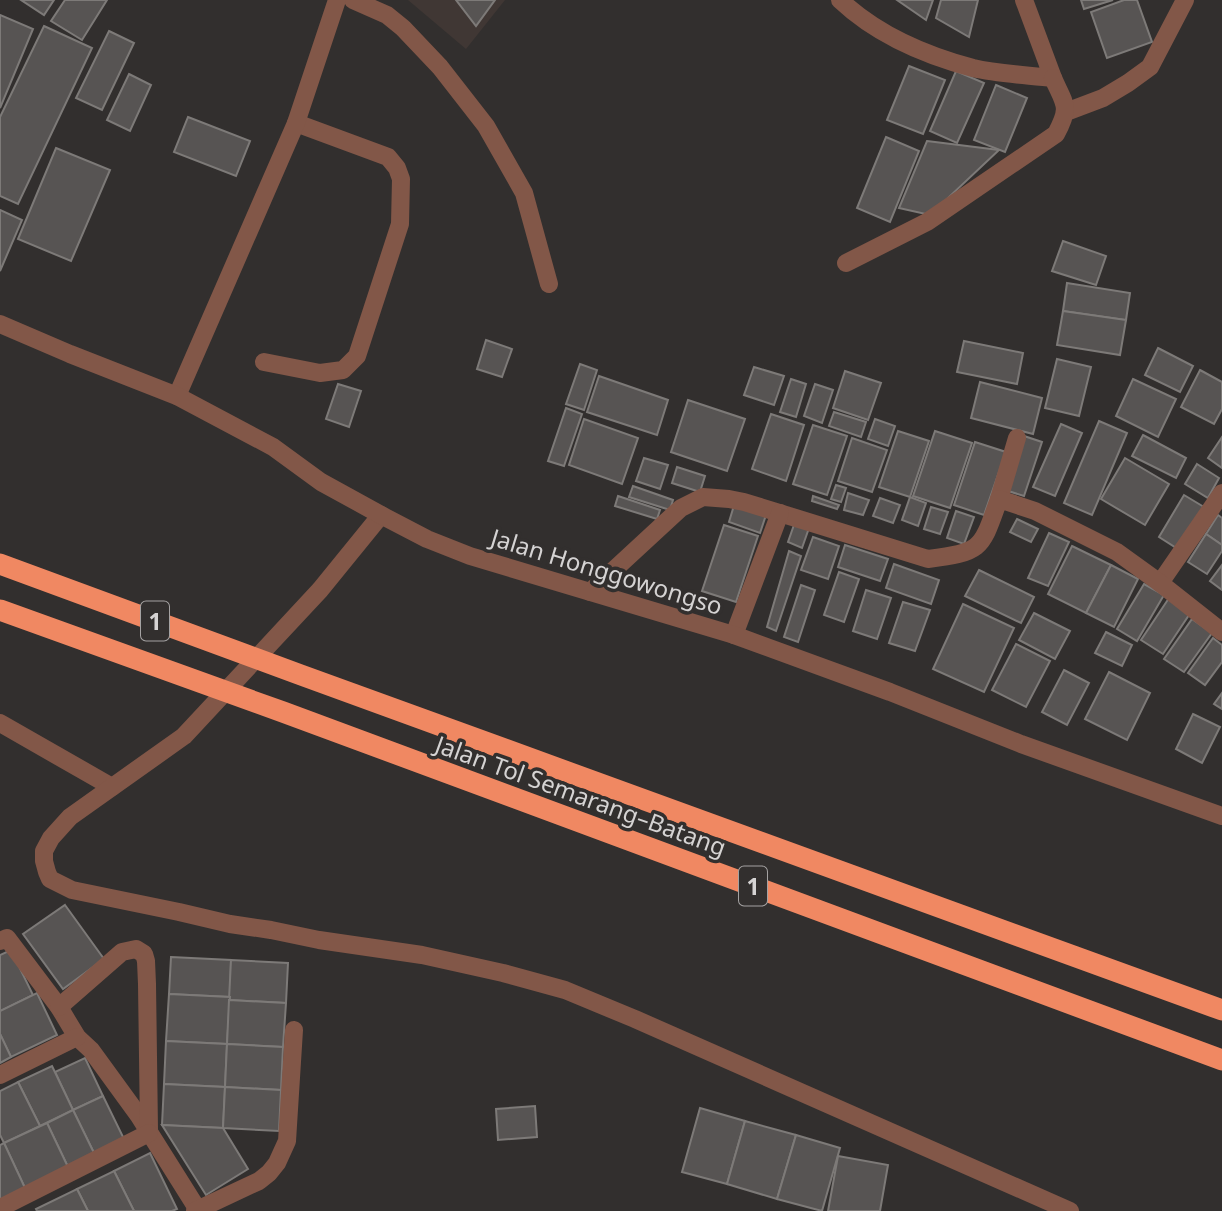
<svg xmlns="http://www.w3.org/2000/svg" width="1222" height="1211" font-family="'Noto Sans',sans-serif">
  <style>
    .built { fill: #403734 }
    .building { fill: #575453; stroke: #7d7a78; stroke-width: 2 }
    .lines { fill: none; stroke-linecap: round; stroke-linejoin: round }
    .service { stroke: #825748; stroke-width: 18 }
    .minor { stroke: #825748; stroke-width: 18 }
    .tertiary { stroke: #825748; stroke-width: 18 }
    .motorway { stroke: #f08862; stroke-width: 21 }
    .labels { text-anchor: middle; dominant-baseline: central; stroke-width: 7; stroke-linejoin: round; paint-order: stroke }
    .shield { fill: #322f2e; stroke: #a4a2a2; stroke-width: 2 }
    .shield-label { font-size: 23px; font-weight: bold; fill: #d5d3d3 }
    .street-label { font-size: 24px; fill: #d5d3d3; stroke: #322f2e }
  </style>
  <rect width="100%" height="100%" fill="#322f2e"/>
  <path class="built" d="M408,0H505L466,49Z"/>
  <g class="building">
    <path d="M21,0H54L44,15Z"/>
    <path d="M65,0H107L82,40L51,21Z"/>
    <path d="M456,0H495L476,26Z"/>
    <path d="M897,0H933L926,20Z"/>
    <path d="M941,0H978L969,37L936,18Z"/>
    <path d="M1081,0H1113L1084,9Z"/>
    <path d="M1124,0H1137L1152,42L1107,58L1091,12Z"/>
    <path d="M0,15L33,29L0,108Z"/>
    <path d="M44,26L92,48L18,204L0,196V117Z"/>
    <path d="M109,31L134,43L102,110L76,98Z"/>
    <path d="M909,66L945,80L923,134L887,120Z"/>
    <path d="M956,71L984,83L957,143L930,131Z"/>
    <path d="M129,74L151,85L130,131L107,120Z"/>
    <path d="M996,85L1027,98L1005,152L974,140Z"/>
    <path d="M188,117L250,141L236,176L174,152Z"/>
    <path d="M886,137L919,151L890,222L857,208Z"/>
    <path d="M927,141L999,150L930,215L899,208Z"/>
    <path d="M56,148L110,170L71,261L18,239Z"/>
    <path d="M0,210L22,220L0,271Z"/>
    <path d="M1063,241L1106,256L1096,285L1052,271Z"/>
    <path d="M1067,283L1130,293L1126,320L1063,311Z"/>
    <path d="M1063,311L1126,320L1120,355L1057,345Z"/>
    <path d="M486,340L512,349L502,377L477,369Z"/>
    <path d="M964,341L1023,353L1017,384L957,372Z"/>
    <path d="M1158,348L1193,366L1180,392L1145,375Z"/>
    <path d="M1057,359L1091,367L1079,416L1045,408Z"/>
    <path d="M580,364L597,370L584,410L566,404Z"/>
    <path d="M754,367L784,376L774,405L744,395Z"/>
    <path d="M1200,370L1222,382V409L1214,424L1181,407Z"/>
    <path d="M845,371L881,383L868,420L833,408Z"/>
    <path d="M599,376L668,400L657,435L587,412Z"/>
    <path d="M791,379L806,384L796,417L780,412Z"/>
    <path d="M1133,379L1176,399L1158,437L1116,416Z"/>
    <path d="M980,382L1042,398L1033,434L971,418Z"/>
    <path d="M338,384L361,391L349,427L326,419Z"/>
    <path d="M815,384L833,390L822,423L804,416Z"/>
    <path d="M688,400L745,419L727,471L671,452Z"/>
    <path d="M566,408L582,414L564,466L548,461Z"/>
    <path d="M834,412L866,422L861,437L829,426Z"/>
    <path d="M771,414L804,425L786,481L752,469Z"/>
    <path d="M584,419L638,438L622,484L569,465Z"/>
    <path d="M875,419L895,426L888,446L868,439Z"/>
    <path d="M1099,421L1127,433L1092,515L1064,503Z"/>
    <path d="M1061,424L1082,433L1055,496L1033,487Z"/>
    <path d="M813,425L847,436L827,495L793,484Z"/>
    <path d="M898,431L929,441L910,497L879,487Z"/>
    <path d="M935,431L972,443L950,508L913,496Z"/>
    <path d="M1021,435L1042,442L1024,496L1002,489Z"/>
    <path d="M1143,435L1186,458L1176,478L1132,456Z"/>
    <path d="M1222,437V468L1208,458Z"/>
    <path d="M852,438L887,450L872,492L838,481Z"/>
    <path d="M975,442L1006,452L984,515L954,505Z"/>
    <path d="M644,458L668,465L660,489L636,481Z"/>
    <path d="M1125,458L1169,484L1145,525L1101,499Z"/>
    <path d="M1197,464L1219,478L1208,498L1185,484Z"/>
    <path d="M677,467L705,476L700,492L672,483Z"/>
    <path d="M836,485L846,488L841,502L831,499Z"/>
    <path d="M633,486L673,500L670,510L629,497Z"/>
    <path d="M848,493L869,500L863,515L844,510Z"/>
    <path d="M1184,495L1204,507L1178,549L1159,537Z"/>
    <path d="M618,496L660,510L657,519L615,506Z"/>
    <path d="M813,496L839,505L837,509L812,501Z"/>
    <path d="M910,497L926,503L918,526L902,520Z"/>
    <path d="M880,498L900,505L893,523L873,516Z"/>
    <path d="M735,502L767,512L760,533L729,522Z"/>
    <path d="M931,507L948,512L940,534L924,529Z"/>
    <path d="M956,511L974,517L964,544L947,538Z"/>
    <path d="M1218,515L1222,518V545L1206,534Z"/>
    <path d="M1017,519L1038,529L1031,542L1010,532Z"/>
    <path d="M795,522L809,528L802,548L788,542Z"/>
    <path d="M724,525L758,536L736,602L702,591Z"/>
    <path d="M1049,533L1069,542L1048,586L1028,578Z"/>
    <path d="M1206,534L1222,545V551L1207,574L1188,562Z"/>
    <path d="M813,537L839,546L828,579L801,570Z"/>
    <path d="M845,545L888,559L880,581L838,567Z"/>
    <path d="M1072,546L1111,565L1086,613L1048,594Z"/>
    <path d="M789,551L801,556L776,631L767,627Z"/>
    <path d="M894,564L939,580L931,604L886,588Z"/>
    <path d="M1111,565L1138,579L1114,627L1086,613Z"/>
    <path d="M1222,565V590L1210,581Z"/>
    <path d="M979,570L1034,597L1021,623L965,596Z"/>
    <path d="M839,572L859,579L844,622L824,615Z"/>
    <path d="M1144,584L1164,595L1137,641L1117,629Z"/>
    <path d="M801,585L815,590L798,642L784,637Z"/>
    <path d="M866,590L891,598L877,639L853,631Z"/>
    <path d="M1169,598L1191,612L1163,654L1141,640Z"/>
    <path d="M903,602L930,610L915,651L889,643Z"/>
    <path d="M963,604L1014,628L984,692L933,669Z"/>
    <path d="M1034,613L1070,631L1055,659L1019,640Z"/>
    <path d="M1192,619L1212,633L1184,672L1164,659Z"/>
    <path d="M1106,632L1132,645L1122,666L1095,653Z"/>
    <path d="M1213,638L1222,645V662L1205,685L1188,673Z"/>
    <path d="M1016,644L1050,661L1026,707L992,690Z"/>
    <path d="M1064,670L1089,683L1067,725L1042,712Z"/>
    <path d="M1109,672L1150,693L1127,740L1085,719Z"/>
    <path d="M1222,693V709L1214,704Z"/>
    <path d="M1193,714L1220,727L1202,763L1176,749Z"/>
    <path d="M65,905L104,959L63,989L23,934Z"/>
    <path d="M11,950L33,995L0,1011V955Z"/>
    <path d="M171,957L231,960L230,997L169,994Z"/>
    <path d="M231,960L288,963L286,1003L229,1000Z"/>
    <path d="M37,993L57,1035L11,1057L0,1034V1011Z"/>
    <path d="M169,994L230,997L227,1044L166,1041Z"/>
    <path d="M229,1000L286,1003L283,1047L227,1044Z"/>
    <path d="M0,1034L11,1057L0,1063Z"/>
    <path d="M166,1041L227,1044L225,1087L164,1084Z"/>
    <path d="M227,1044L283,1047L281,1090L225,1087Z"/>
    <path d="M85,1058L103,1096L73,1110L55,1072Z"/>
    <path d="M52,1066L73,1110L40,1126L18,1082Z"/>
    <path d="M18,1082L40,1126L4,1143L0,1135V1091Z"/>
    <path d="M164,1084L225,1087L223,1128L162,1125Z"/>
    <path d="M225,1087L281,1090L279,1131L223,1128Z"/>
    <path d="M103,1096L125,1141L95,1155L73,1110Z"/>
    <path d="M535,1106L537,1137L498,1140L496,1109Z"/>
    <path d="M700,1108L745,1121L727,1184L682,1172Z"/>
    <path d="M73,1110L95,1155L68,1167L47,1123Z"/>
    <path d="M745,1121L796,1135L777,1199L727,1184Z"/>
    <path d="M47,1123L68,1167L25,1188L4,1143Z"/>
    <path d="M162,1125L223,1128L248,1169L206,1195Z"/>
    <path d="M796,1135L840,1148L822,1211L777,1199Z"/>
    <path d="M4,1143L25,1188L0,1200V1145Z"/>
    <path d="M150,1153L177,1209L172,1211H134L114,1171Z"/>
    <path d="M838,1156L888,1165L880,1211H828Z"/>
    <path d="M114,1171L134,1211H88L77,1189Z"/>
    <path d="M77,1189L88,1211H37L36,1209Z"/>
  </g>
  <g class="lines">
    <g class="service">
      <path d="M353,0L387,15L403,28L440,67L486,126L524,193L549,284"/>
      <path d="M264,362L320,373L343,370L357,356L400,224L401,179L397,168L388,157L296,123"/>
      <path d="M177,396L296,123L337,0"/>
      <path d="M0,723L112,787"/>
    </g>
    <g class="minor">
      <path d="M840,0C877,35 924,55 973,68C998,74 1027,75 1053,78L1024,0"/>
      <path d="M1066,112L1103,98L1128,83L1150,67L1185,0"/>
      <path d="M846,263L927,222L1056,134C1071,106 1065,105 1053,78"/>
      <path d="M999,499L1017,438"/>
      <path d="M381,515L320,590L184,736L70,817L51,838L44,851V861L47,872L50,879L72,890L179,912L230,924L271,930L319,940L422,955L503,973L565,990L635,1019L1070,1211"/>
      <path d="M1160,583L1222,493"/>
      <path d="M590,592L681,508L703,497L729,499L744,502L928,559C983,552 981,549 999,499L1035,511L1117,552L1160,583L1222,632"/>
      <path d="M734,635L780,513"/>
      <path d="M0,941L7,938L59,1007L77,1037L91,1050L139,1116L198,1210"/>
      <path d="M59,1007L122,952L136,949L144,954L146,961L147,984L149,1129"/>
      <path d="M0,1075L77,1037"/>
      <path d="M0,1208L149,1133"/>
      <path d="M195,1211L259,1181L269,1173L277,1163L287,1141L294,1030"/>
    </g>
    <path class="tertiary" d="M0,324L70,354L177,396L273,447L321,482L381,515L427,539L470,556L734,635L890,692L1021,744L1222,816"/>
    <g class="motorway">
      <path d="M0,564L301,675L1222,1010"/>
      <path d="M0,610L283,712L1222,1060"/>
    </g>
  </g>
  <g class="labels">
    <g class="shield">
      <rect x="141" y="601.5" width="28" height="39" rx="5"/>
      <rect x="739" y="866.5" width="28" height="39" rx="5"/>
    </g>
    <g class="shield-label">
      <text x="155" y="621">1</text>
      <text x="753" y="886">1</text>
    </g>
    <g class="street-label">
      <text transform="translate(607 571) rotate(17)">Jalan Honggowongso</text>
      <text transform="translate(581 795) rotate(20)">Jalan Tol Semarang–Batang</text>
    </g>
  </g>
</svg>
